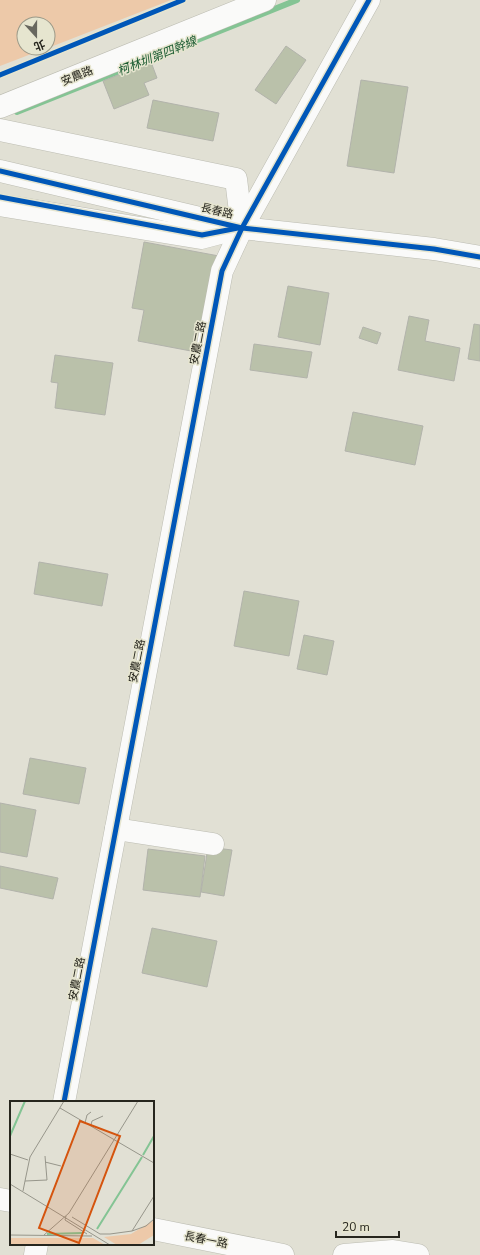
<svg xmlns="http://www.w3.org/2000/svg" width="480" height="1255" font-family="'Nunito Sans','Noto Sans TC',sans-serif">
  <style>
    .green { fill: #edc9a9 }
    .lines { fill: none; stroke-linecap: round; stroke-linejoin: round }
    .stream { stroke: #84c494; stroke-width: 6 }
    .building { fill: #bac1aa; stroke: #b2b3ab }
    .minor-casing { stroke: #bcbcb2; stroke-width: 23 }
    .minor { stroke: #fafaf9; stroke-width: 22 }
    .cycleway-casing { stroke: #e6e5cf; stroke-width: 8 }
    .cycleway { stroke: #0057b8; stroke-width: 5 }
    .labels { text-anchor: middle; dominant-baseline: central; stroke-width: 3; stroke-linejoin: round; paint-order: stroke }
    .street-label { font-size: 11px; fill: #27261e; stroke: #e6e5cf }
    .water-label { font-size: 12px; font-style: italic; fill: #1a5b31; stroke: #e6e5cf }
    .inset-river { fill: none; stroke: #84c494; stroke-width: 2 }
    .inset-road { fill: none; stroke: #97968b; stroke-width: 1 }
    .view { fill: #d5540e; fill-opacity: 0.15; stroke: #d5540e; stroke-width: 2 }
    .inset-edge { fill: none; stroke: #27261e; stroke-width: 2 }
  </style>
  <rect width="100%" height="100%" fill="#e1e0d4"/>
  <path class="green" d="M0,0H171L48,48V24H24V48H47L0,66Z"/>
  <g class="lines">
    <path class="stream" d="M17,112L297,0"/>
  </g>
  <g class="building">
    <path d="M286,46L306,60L276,104L255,90Z"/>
    <path d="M151,62L157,78L144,83L149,95L114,109L103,81Z"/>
    <path d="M361,80L408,87L394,173L347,166Z"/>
    <path d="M153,100L219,113L213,141L147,128Z"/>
    <path d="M144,242L219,256L205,327L196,325L191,351L138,341L144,310L132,308Z"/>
    <path d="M288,286L329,293L320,345L278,337Z"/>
    <path d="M409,316L429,320L425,341L460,348L454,381L398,370Z"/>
    <path d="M474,324L480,325V361L468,359Z"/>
    <path d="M363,327L381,333L377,344L359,338Z"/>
    <path d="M254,344L312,352L307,378L250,370Z"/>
    <path d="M55,355L113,363L105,415L55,408L58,383L51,382Z"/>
    <path d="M353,412L423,426L415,465L345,451Z"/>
    <path d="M39,562L108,574L102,606L34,594Z"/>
    <path d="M244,591L299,601L289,656L234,646Z"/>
    <path d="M304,635L334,641L327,675L297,669Z"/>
    <path d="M30,758L86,768L79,804L23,794Z"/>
    <path d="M0,803L36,810L27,857L0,852Z"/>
    <path d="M208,847L232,850L224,896L201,892Z"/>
    <path d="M148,849L205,856L200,897L143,890Z"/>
    <path d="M0,866L58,878L53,899L0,888Z"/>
    <path d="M152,928L217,941L207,987L142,973Z"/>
  </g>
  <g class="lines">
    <defs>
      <g id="minor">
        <path d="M0,107L265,0"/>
        <path d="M0,130L236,179L242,228"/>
        <path d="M0,171L242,228L434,249L480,257"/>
        <path d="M0,205L201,238L239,228"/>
        <path d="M116,829L213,844"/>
        <path d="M64,1102L222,271L242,228L369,0"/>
        <path d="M0,1199L11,1201"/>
        <path d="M153,1229L283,1255"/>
        <path d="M35,1255L37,1244"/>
        <path d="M344,1255L393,1251L418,1255"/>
      </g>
    </defs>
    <use href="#minor" class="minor-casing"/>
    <use href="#minor" class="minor"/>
    <defs>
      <g id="cycleway">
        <path d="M0,75L183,0"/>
        <path d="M0,171L242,228L434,249L480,257"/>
        <path d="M0,197L202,235L238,228"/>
        <path d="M64,1102L222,271L242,228L369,0"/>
      </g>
    </defs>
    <use href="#cycleway" class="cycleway-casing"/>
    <use href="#cycleway" class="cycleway"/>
  </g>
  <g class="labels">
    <g class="street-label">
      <text transform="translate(77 76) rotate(-22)">安農路</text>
      <text transform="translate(217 211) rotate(13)">長春路</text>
      <text transform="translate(198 343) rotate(-79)">安農二路</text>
      <text transform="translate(137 661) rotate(-79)">安農二路</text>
      <text transform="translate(77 979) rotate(-79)">安農二路</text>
      <text transform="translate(206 1240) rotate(11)">長春一路</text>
    </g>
    <g class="water-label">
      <text transform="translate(157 56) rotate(-22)">柯林圳第四幹線</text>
    </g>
  </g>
  <g transform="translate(10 1101)">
    <rect width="144" height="144" fill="#e1e0d4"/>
    <path d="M144,119V134L128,144H107L94,136L121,133ZM0,137H83L95,144H0Z" fill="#edc9a9"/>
    <path class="inset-river" d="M0,35L15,0M133,54L144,35M87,128L132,56M37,133L72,132"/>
    <path class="inset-road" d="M50,7L144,62M75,22L77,14L81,11M81,24L82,20L93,15M0,53L18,59M35,61L51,65M15,80L20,56L54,0M0,83L100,144M13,90L15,80L37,79L35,55M56,115L55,119L77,133M62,116L90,133H100L122,130L136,125L144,118M122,130L144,95M0,134L82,135M34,134L59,112L128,0"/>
    <path class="view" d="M70,20L110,35L69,142L29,127Z"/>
    <rect width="144" height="144" class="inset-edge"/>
  </g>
  <g transform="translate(36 36) rotate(159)"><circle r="19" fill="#e6e5cf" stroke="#9a9988"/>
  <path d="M0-3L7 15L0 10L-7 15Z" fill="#68675e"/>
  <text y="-6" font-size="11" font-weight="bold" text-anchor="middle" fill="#27261e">北</text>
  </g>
  <path d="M336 1231v6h63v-6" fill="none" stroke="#27261e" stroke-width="2"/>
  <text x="342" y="1231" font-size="12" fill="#27261e" stroke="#e6e5cf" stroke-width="3" paint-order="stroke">20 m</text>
</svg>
